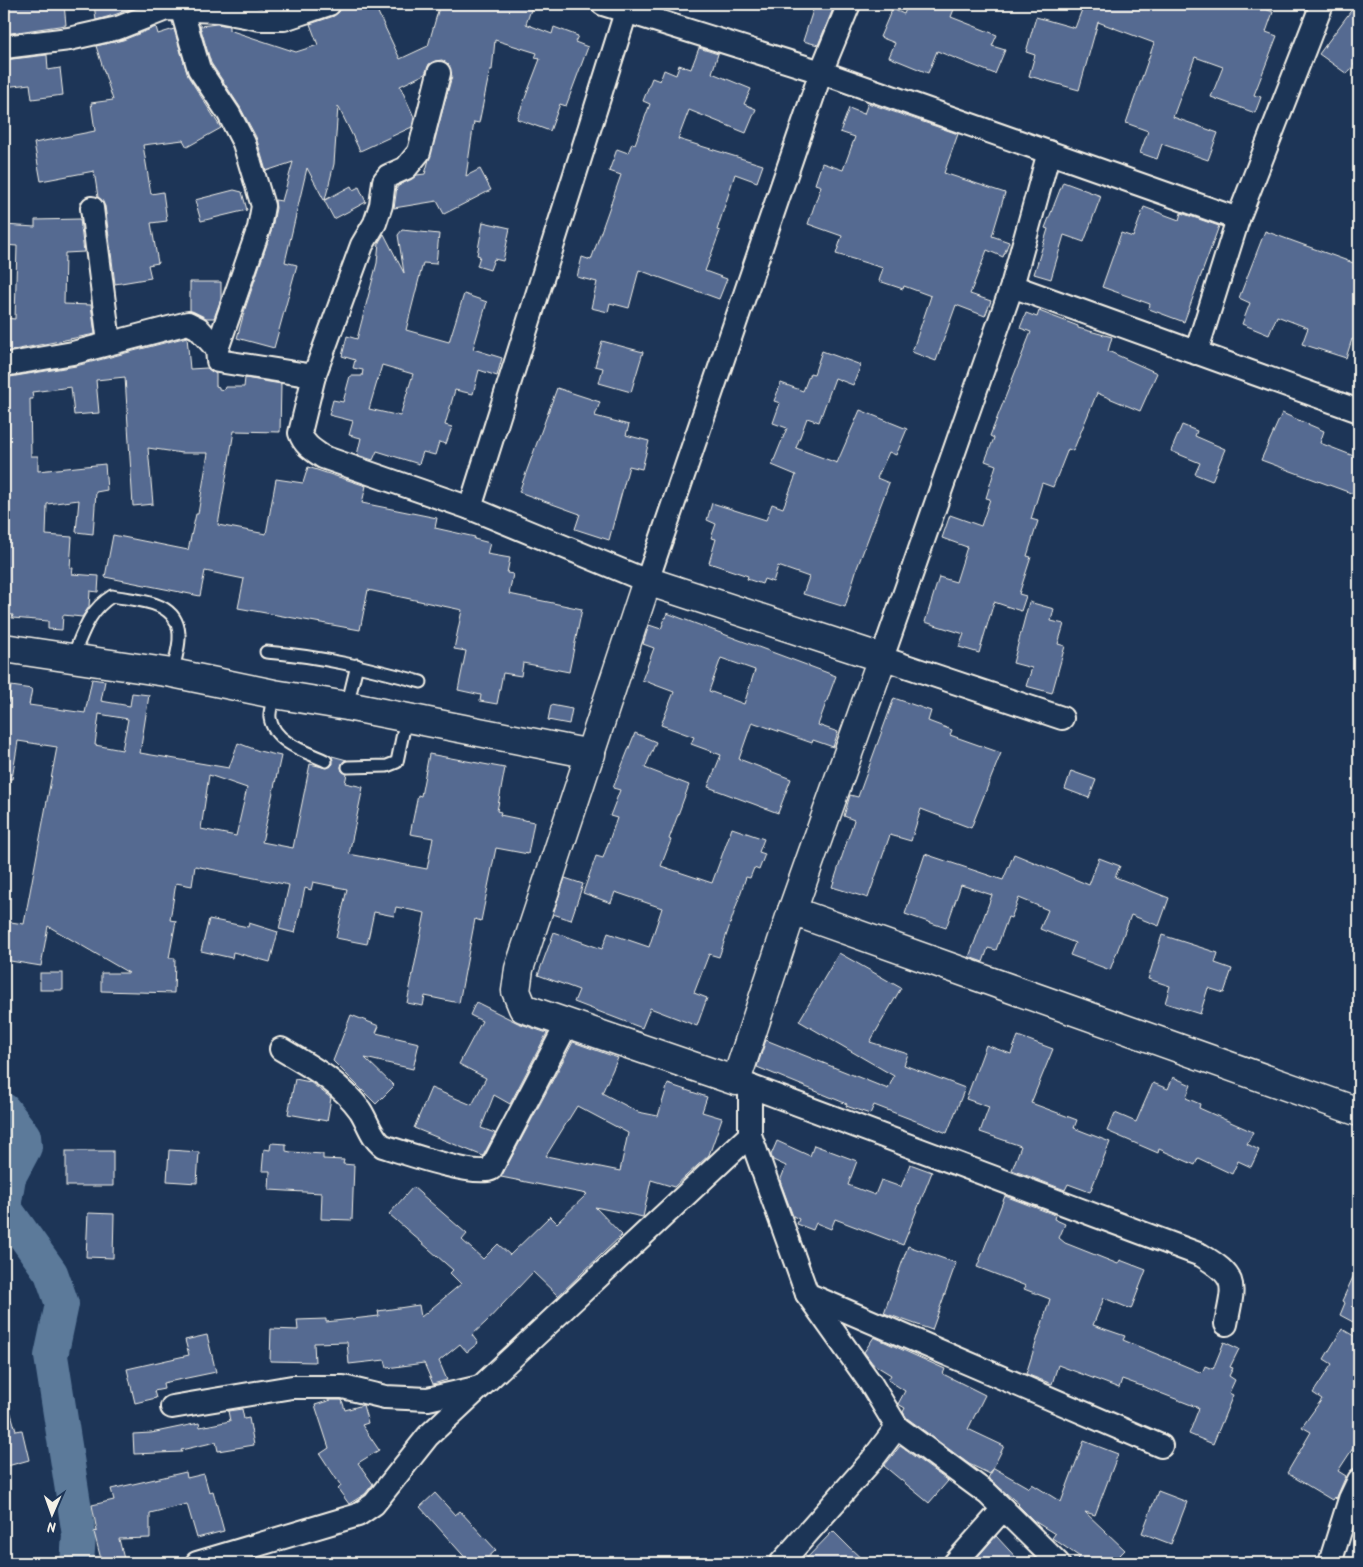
<svg xmlns="http://www.w3.org/2000/svg" width="1363" height="1567" font-family="Kalam,sans-serif">
  <style>
    .lines { fill: none; stroke-linecap: round; stroke-linejoin: round }
    .river { stroke: #5b7a9a; stroke-width: 34 }
    .building { fill: #546b91; stroke: #f4f1e8; fill-rule: evenodd }
    .service-casing { stroke: #f4f1e8; stroke-width: 15 }
    .minor-casing { stroke: #f4f1e8; stroke-width: 26 }
    .tertiary-casing { stroke: #f4f1e8; stroke-width: 31 }
    .service { stroke: #1d3557; stroke-width: 11 }
    .minor { stroke: #1d3557; stroke-width: 22 }
    .tertiary { stroke: #1d3557; stroke-width: 28 }
  </style>
  <rect width="100%" height="100%" fill="#1d3557"/>
  <filter id="ink" filterUnits="userSpaceOnUse"><feTurbulence type="fractalNoise" baseFrequency=".02" numOctaves="2"/><feDisplacementMap in="SourceGraphic" scale="10" xChannelSelector="R" yChannelSelector="G"/><feConvolveMatrix kernelMatrix="1 2 1 2 8 2 1 2 1" color-interpolation-filters="sRGB"/></filter>
  <g filter="url(#ink)">
    <g class="lines">
      <path class="river" d="M4,1110L24,1136L25,1147L9,1177L4,1207L51,1273L62,1304L51,1356L79,1535L77,1563"/>
    </g>
    <g class="building">
      <path d="M4,4H64L66,25L4,34Z"/>
      <path d="M94,4H144L114,15L96,20Z"/>
      <path d="M342,4H351L354,9L364,4H374L400,59L428,46L440,4H533L526,24L552,34L554,27L578,36L575,42L588,47L566,106L560,104L550,131L517,119L540,59L535,58L537,53L495,40L492,70H490L479,123L474,122L466,176L480,169L491,190L444,214L437,201L394,208L397,187L417,175L425,174L452,76L448,64L442,60L435,61L429,64L425,74L400,86L414,117L412,127L360,151L338,106L334,164L325,200L351,186L353,190L359,187L366,202L334,219L307,168L285,262L297,265L274,348L237,338L245,309L271,232L276,208L275,200L282,201L293,162L266,171L256,137L240,107L211,63L200,26L217,24L229,26V30L296,52L318,45L310,24L334,16L339,12Z"/>
      <path d="M815,4H835L818,45L803,41Z"/>
      <path d="M908,4H956L951,17L997,35L992,46L1005,50L995,74L937,51L928,73L889,57L895,43L880,37L892,9L904,14Z"/>
      <path d="M1084,4H1252L1273,12L1266,32L1277,36L1254,95L1261,97L1255,113L1211,97L1223,67L1195,57L1173,117L1218,133L1208,160L1162,144L1157,159L1140,153L1148,131L1126,123L1154,43L1098,22L1079,90L1029,76L1035,55L1026,52L1036,17L1075,28Z"/>
      <path d="M1356,4H1359V58L1347,74L1319,54Z"/>
      <path d="M156,27L158,34L174,29L188,76L221,128L187,147L183,140L143,145L151,194L163,192L167,221L151,223L158,263L148,265L151,278L115,284L105,206L98,197L94,171L41,181L34,143L95,131L91,103L113,100L96,46L123,40Z"/>
      <path d="M699,48L718,54L712,73L751,89L744,104L756,109L746,133L689,110L678,139L763,165L757,182L735,174L717,230L720,231L705,271L727,279L719,299L639,270L629,308L610,303L608,312L591,308L597,282L577,277L582,257L591,260L621,175L609,171L617,149L628,153L632,143L635,144L650,104L643,101L652,78L660,81L664,70L676,75L679,65L691,69Z"/>
      <path d="M47,55L48,70L60,68L63,95L32,99L30,84L4,87V60Z"/>
      <path d="M868,103L958,134L944,173L1005,193L992,236L1009,242L1003,257L987,250L970,294L991,301L985,316L956,305L936,361L912,352L931,296L904,286L903,289L879,281L883,268L836,254L842,236L808,224L821,186L815,184L822,163L843,170L855,137L840,132L849,108L864,114Z"/>
      <path d="M1063,182L1101,196L1084,242L1064,235L1051,279L1034,274L1048,229L1045,228Z"/>
      <path d="M234,190L242,192L247,210L201,221L195,200Z"/>
      <path d="M1144,207L1179,220L1181,213L1219,226L1184,322L1149,309L1150,304L1102,287L1121,233L1133,237Z"/>
      <path d="M80,219L84,252L65,253L64,304L91,305L95,334L4,352V318L15,319L17,246L4,245V225L35,227V220Z"/>
      <path d="M483,222L510,228L503,261L494,259L490,270L477,266L480,256L477,255Z"/>
      <path d="M402,230L439,234L436,264L423,263L406,330L449,342L464,294L487,302L473,349L502,358L497,376L479,370L473,394L455,390L445,425L452,427L446,444L439,442L435,455L423,452L419,464L377,451L373,460L357,455L361,438L349,435L353,421L329,415L333,400L343,402L350,376H362L363,370L353,368L355,360L342,356L347,336L357,339L377,263L379,242L384,234L404,273L398,235ZM382,365L413,374L400,416L369,409Z"/>
      <path d="M1265,231L1359,265V341L1352,339L1346,358L1302,344L1308,328L1277,316L1269,335L1242,324L1250,303L1239,298Z"/>
      <path d="M190,282H221V299L214,318H206L190,311Z"/>
      <path d="M1039,311L1078,326V328L1112,337L1108,351L1157,373L1140,411L1097,393L1073,451L1068,449L1053,487L1042,483L1031,519L1038,521L1027,556L1031,557L1019,594L1026,596L1021,611L994,602L979,653L959,647L964,634L925,622L939,577L956,582L967,547L942,538L950,515L981,526L990,499L986,498L996,465L985,461L994,438L990,436L1031,332L1020,328L1026,313L1037,317Z"/>
      <path d="M187,337L190,369L207,368L216,374V386L219,387V389L224,390L225,387H244L245,378L281,384L280,432L234,431L218,525L266,534L276,479L303,483L308,467L366,486L362,503L437,518L435,528L475,537L474,539L490,543L487,554L510,558L507,573L513,574L509,594L582,609L569,672L523,663L521,676L503,673L497,704L480,701L481,695L458,690L466,651L454,649L462,610L368,590L360,630L238,608L244,579L205,571L200,596L105,577L113,535L188,550L196,514H198L208,453H182L148,448L153,504L133,506L125,377L96,380L99,413L74,415L71,387L32,392L33,399H30L31,456H38V471L105,464L107,490L96,492L93,534L76,532L79,500L47,504L46,535L72,537L70,568H73L72,574L99,576L98,592L90,591L89,607L82,617L63,615L62,630L48,629V621L12,618L13,615L4,614V447H9V413H4V378L76,366Z"/>
      <path d="M602,341L643,352L631,392L599,383L603,368L595,366Z"/>
      <path d="M822,351L861,365L853,385L835,378L819,422L807,418L796,448L837,463L860,410L907,429L896,455L889,452L877,478L889,483L857,568L845,607L803,594L809,577L778,566L773,582L764,579L762,584L747,579L748,576L709,563L716,539L711,538L716,524L707,520L712,503L766,520L772,504L783,508L796,475L772,465L787,428L773,423L780,403L774,401L781,383L803,391L810,373L814,374Z"/>
      <path d="M557,388L600,402L595,416L629,425L626,435L649,441L642,469L629,466L609,540L575,529L580,514L519,492Z"/>
      <path d="M1282,413L1324,431L1320,443L1359,458V496L1261,460Z"/>
      <path d="M1182,425L1197,431L1195,436L1225,449L1212,481L1195,474L1200,463L1171,451Z"/>
      <path d="M1029,602L1054,609L1051,621L1064,624L1058,644L1065,646L1052,693L1026,686L1032,668L1013,663Z"/>
      <path d="M667,613L836,676L818,725L838,732L833,747L813,740L812,743L752,722L739,759L791,779L778,813L708,787L721,755L691,744L694,737L661,725L674,692L642,680L654,648L643,644L649,625L661,629ZM721,658L755,670L744,704L709,691Z"/>
      <path d="M92,679L105,681L101,701L130,706L132,693L149,695L140,753L229,768L238,743L259,751L281,756L262,842L293,848L310,764L327,768L333,764L332,756L347,760L344,761L341,767L342,771L347,774L345,783L363,787L349,854L427,869L433,838L410,834L418,795L421,796L429,754L505,768L497,811L501,812L500,815L534,822L528,854L496,848L481,921L475,919L459,1003L425,996L423,1006L407,1003L425,913L396,907L394,916L374,912L367,944L336,938L347,889L313,882L311,890L305,888L295,933L279,929L289,885L195,866L192,886L176,883L170,920L176,921L169,958H175L174,993L101,991V973H129L48,926L41,966L4,960V921L24,924L57,747L18,741L12,779L4,778V702L8,703L11,686L32,689L29,705L85,713ZM99,714L128,719L122,750L95,745ZM209,775L247,788L236,836L201,829Z"/>
      <path d="M894,698L931,711L928,721L952,730L950,735L1001,753L971,828L921,809L911,841L890,835L868,898L832,887L854,820L844,816L850,795L858,797Z"/>
      <path d="M551,705L572,709L569,724L548,720Z"/>
      <path d="M635,733L656,742L645,768L689,785L669,839L671,840L661,866L712,883L732,828L764,839L759,852L765,854L759,870L754,868L750,878L746,877L719,957L709,954L694,993L707,998L697,1026L650,1008L642,1028L574,1002L579,990L538,975L554,932L602,949L608,933L649,947L662,908L615,892L611,903L583,893L596,856L603,858L617,818L610,816L620,790L613,788Z"/>
      <path d="M1071,771L1096,780L1089,798L1065,789Z"/>
      <path d="M925,854L1003,880L1014,854L1089,885L1099,858L1120,866L1115,877L1169,898L1159,926L1131,915L1110,970L1070,955L1075,943L1040,929L1048,910L1019,898L1011,918L1008,917L996,950L988,948L983,962L969,957L992,895L961,885L946,928L905,914Z"/>
      <path d="M565,878L583,884L571,920L553,914Z"/>
      <path d="M209,919L248,927L249,923L278,932L270,962L233,952L232,958L201,951Z"/>
      <path d="M1162,935L1218,953L1215,963L1232,969L1224,993L1208,988L1200,1014L1165,1003L1170,986L1148,979Z"/>
      <path d="M839,953L901,988L870,1042L908,1054L904,1065L965,1088L947,1133L874,1105L870,1114L846,1106L847,1104L757,1067L766,1040L888,1089L894,1076L799,1021Z"/>
      <rect x="40" y="973" width="23" height="17"/>
      <path d="M476,1002L518,1023L547,1033L510,1104L494,1095L481,1128L495,1133L483,1156L414,1128L431,1088L472,1105L486,1078L459,1064L482,1021L470,1015Z"/>
      <path d="M351,1015L379,1026L376,1033L419,1043L413,1069L365,1058L394,1086L376,1104L333,1061Z"/>
      <path d="M1018,1036L1053,1049L1031,1103L1077,1120L1074,1128L1110,1142L1090,1192L1068,1184L1065,1190L1012,1170L1021,1146L980,1132L989,1107L966,1099L986,1045L1011,1054Z"/>
      <path d="M573,1042L618,1058L602,1093L638,1112L658,1116L668,1084L707,1097L702,1112L722,1118L709,1155L674,1187L651,1180L643,1217L595,1207L622,1235L558,1296L533,1272L486,1322L472,1335L478,1343L467,1352L460,1344L439,1361L447,1380L433,1384L424,1363L387,1368L385,1360L349,1364L347,1342L314,1343L315,1362L270,1361L271,1329L298,1330L297,1320L326,1319V1322L379,1316L378,1311L419,1305L421,1317L461,1284L450,1273L453,1270L389,1214L413,1187L467,1234L462,1240L483,1259L498,1244L510,1255L550,1216L557,1223L587,1194L501,1177ZM577,1106L628,1133L620,1171L546,1156Z"/>
      <path d="M1173,1077L1191,1085L1186,1098L1200,1104L1199,1108L1253,1132L1247,1144L1259,1150L1251,1167L1238,1161L1232,1174L1198,1158L1195,1165L1159,1149L1158,1153L1107,1131L1115,1113L1136,1122L1153,1083L1168,1089Z"/>
      <path d="M295,1079L310,1082L331,1098L327,1121L288,1114Z"/>
      <path d="M777,1141L810,1156L814,1145L857,1161L848,1185L875,1195L881,1180L901,1187L910,1164L932,1172L903,1245L835,1219L831,1229L816,1223L813,1230L797,1224L799,1219L793,1216L780,1181L786,1166L773,1160L771,1155Z"/>
      <path d="M271,1143L286,1144V1151L291,1152L323,1154V1159L344,1160L343,1164L354,1165L352,1220L321,1219L322,1193L269,1190L270,1171H262L264,1149L270,1150Z"/>
      <path d="M169,1150L199,1152L197,1183L167,1181Z"/>
      <rect x="66" y="1151" width="47" height="35"/>
      <path d="M1005,1196L1055,1215L1054,1219L1065,1224L1059,1238L1065,1243L1118,1264L1120,1260L1146,1270L1131,1309L1104,1298L1093,1325L1125,1336L1123,1340L1202,1373L1205,1366L1213,1369L1224,1342L1239,1349L1230,1367L1233,1368L1229,1376L1235,1380L1229,1393L1233,1395L1213,1444L1189,1434L1199,1408L1150,1389L1122,1379L1119,1388L1058,1365L1052,1384L1026,1374L1050,1299L1024,1289L1026,1286L977,1267Z"/>
      <path d="M88,1213L114,1214L113,1258L86,1257Z"/>
      <path d="M908,1246L956,1263L932,1330L884,1313Z"/>
      <path d="M1359,1264V1310L1353,1322L1340,1315L1345,1303L1342,1301Z"/>
      <path d="M1342,1329L1359,1339V1439L1338,1471L1346,1476L1336,1499L1334,1497L1332,1500L1287,1473L1311,1432L1302,1427L1322,1399L1313,1393L1332,1364L1324,1359Z"/>
      <path d="M207,1335L216,1372L163,1383L164,1389L154,1391L156,1398L135,1403L127,1369L189,1355L185,1340Z"/>
      <path d="M874,1337L945,1369L943,1374L985,1395L968,1429L1004,1446L990,1474L969,1464L907,1418L903,1412L905,1408L898,1404L905,1391L888,1380L891,1375L873,1364L864,1352Z"/>
      <path d="M331,1400H342L345,1410L363,1405L368,1423L362,1425L379,1450L358,1463L373,1484L365,1494L349,1504L338,1489L341,1486L320,1454L329,1448L315,1405Z"/>
      <path d="M4,1403H8L16,1431L22,1430L29,1460L4,1467Z"/>
      <path d="M242,1409L244,1419L249,1418L254,1445L218,1451L216,1442L181,1450L182,1452L134,1454L133,1434L151,1433L199,1423L200,1427L230,1421L228,1411Z"/>
      <path d="M1084,1441L1118,1454L1095,1515L1085,1512L1125,1550L1112,1563H1074L1080,1557L1052,1538L1055,1534L1034,1521L1018,1505L1019,1504L988,1478L994,1468L1029,1488L1032,1484L1061,1502Z"/>
      <path d="M900,1446L948,1481L929,1503L884,1466Z"/>
      <path d="M186,1472L187,1478L204,1474L209,1492L213,1491L224,1531L197,1538L187,1504L150,1513V1538L119,1539L125,1563H102L94,1532L97,1531L92,1505L114,1500L111,1489Z"/>
      <path d="M1158,1491L1187,1502L1171,1544L1142,1533Z"/>
      <path d="M435,1493L455,1515L460,1511L496,1550L482,1563H470L420,1507Z"/>
      <path d="M833,1531L849,1547L866,1563H802Z"/>
      <path d="M996,1536L1021,1563H972Z"/>
    </g>
    <g class="lines">
      <defs>
        <g id="service">
          <path d="M266,652C319,656 369,668 421,682"/>
          <path d="M72,658C83,633 88,611 112,596C138,601 177,600 179,634C180,646 175,661 172,673"/>
          <path d="M274,694C273,702 269,711 270,718C274,743 307,752 326,761"/>
          <path d="M347,706L357,665"/>
          <path d="M348,767L387,766L397,762L406,718"/>
        </g>
        <g id="minor">
          <path d="M603,4L821,72L1238,219"/>
          <path d="M182,11L199,69L229,114L244,143L263,206L259,228L217,349L218,361L314,376"/>
          <path d="M4,47L69,39L118,28L166,9L218,11L260,19H284L329,4"/>
          <path d="M439,73L419,152L406,168L388,176L384,181L381,205L375,223L362,245L314,376L300,433C304,445 313,450 323,457L470,508L647,581L821,72L849,4"/>
          <path d="M92,208L109,342"/>
          <path d="M1012,286L1049,152"/>
          <path d="M1196,353L1238,219L1322,4"/>
          <path d="M4,365L73,353L188,323L198,328L217,349"/>
          <path d="M470,508L626,12"/>
          <path d="M1062,718L882,658L1012,286L1359,411"/>
          <path d="M281,1049C310,1066 340,1082 360,1110C368,1122 371,1137 383,1146C402,1152 475,1177 491,1169L568,1022"/>
          <path d="M736,1081L1201,1255C1239,1278 1234,1284 1226,1324"/>
          <path d="M750,1086V1135L807,1294L871,1384L897,1427L872,1460L781,1563"/>
          <path d="M807,1294L1161,1446"/>
          <path d="M172,1407L292,1387H343L385,1397L428,1399L480,1387"/>
          <path d="M897,1427L988,1494L1058,1563"/>
          <path d="M197,1563L358,1515L374,1504L428,1436L750,1135"/>
          <path d="M955,1563L1003,1509"/>
          <path d="M1330,1563L1350,1499L1359,1480"/>
        </g>
        <g id="tertiary">
          <path d="M647,581L882,658L792,911L736,1081L523,1008L516,991L519,969Z"/>
          <path d="M4,648L172,673L274,694L347,706L591,754"/>
          <path d="M792,911L1359,1112"/>
        </g>
      </defs>
      <use href="#service" class="service-casing"/>
      <use href="#minor" class="minor-casing"/>
      <use href="#tertiary" class="tertiary-casing"/>
      <use href="#service" class="service"/>
      <use href="#minor" class="minor"/>
      <use href="#tertiary" class="tertiary"/>
    </g>
  </g>
  <rect width="1363" height="1567" fill="none" stroke="#1d3557" stroke-width="20"/>
  <rect x="10" y="10" width="1343" height="1547" fill="none" stroke="#f4f1e8" stroke-width="2" filter="url(#ink)"/>
  <g transform="translate(52 1514) rotate(182)" stroke="#1d3557" stroke-width="4" paint-order="stroke">
  <path d="M0-4L9 19L0 12L-9 19Z" fill="#f4f1e8"/>
  <text y="-8" font-size="14" font-weight="bold" text-anchor="middle" fill="#f4f1e8">N</text>
  </g>
</svg>
